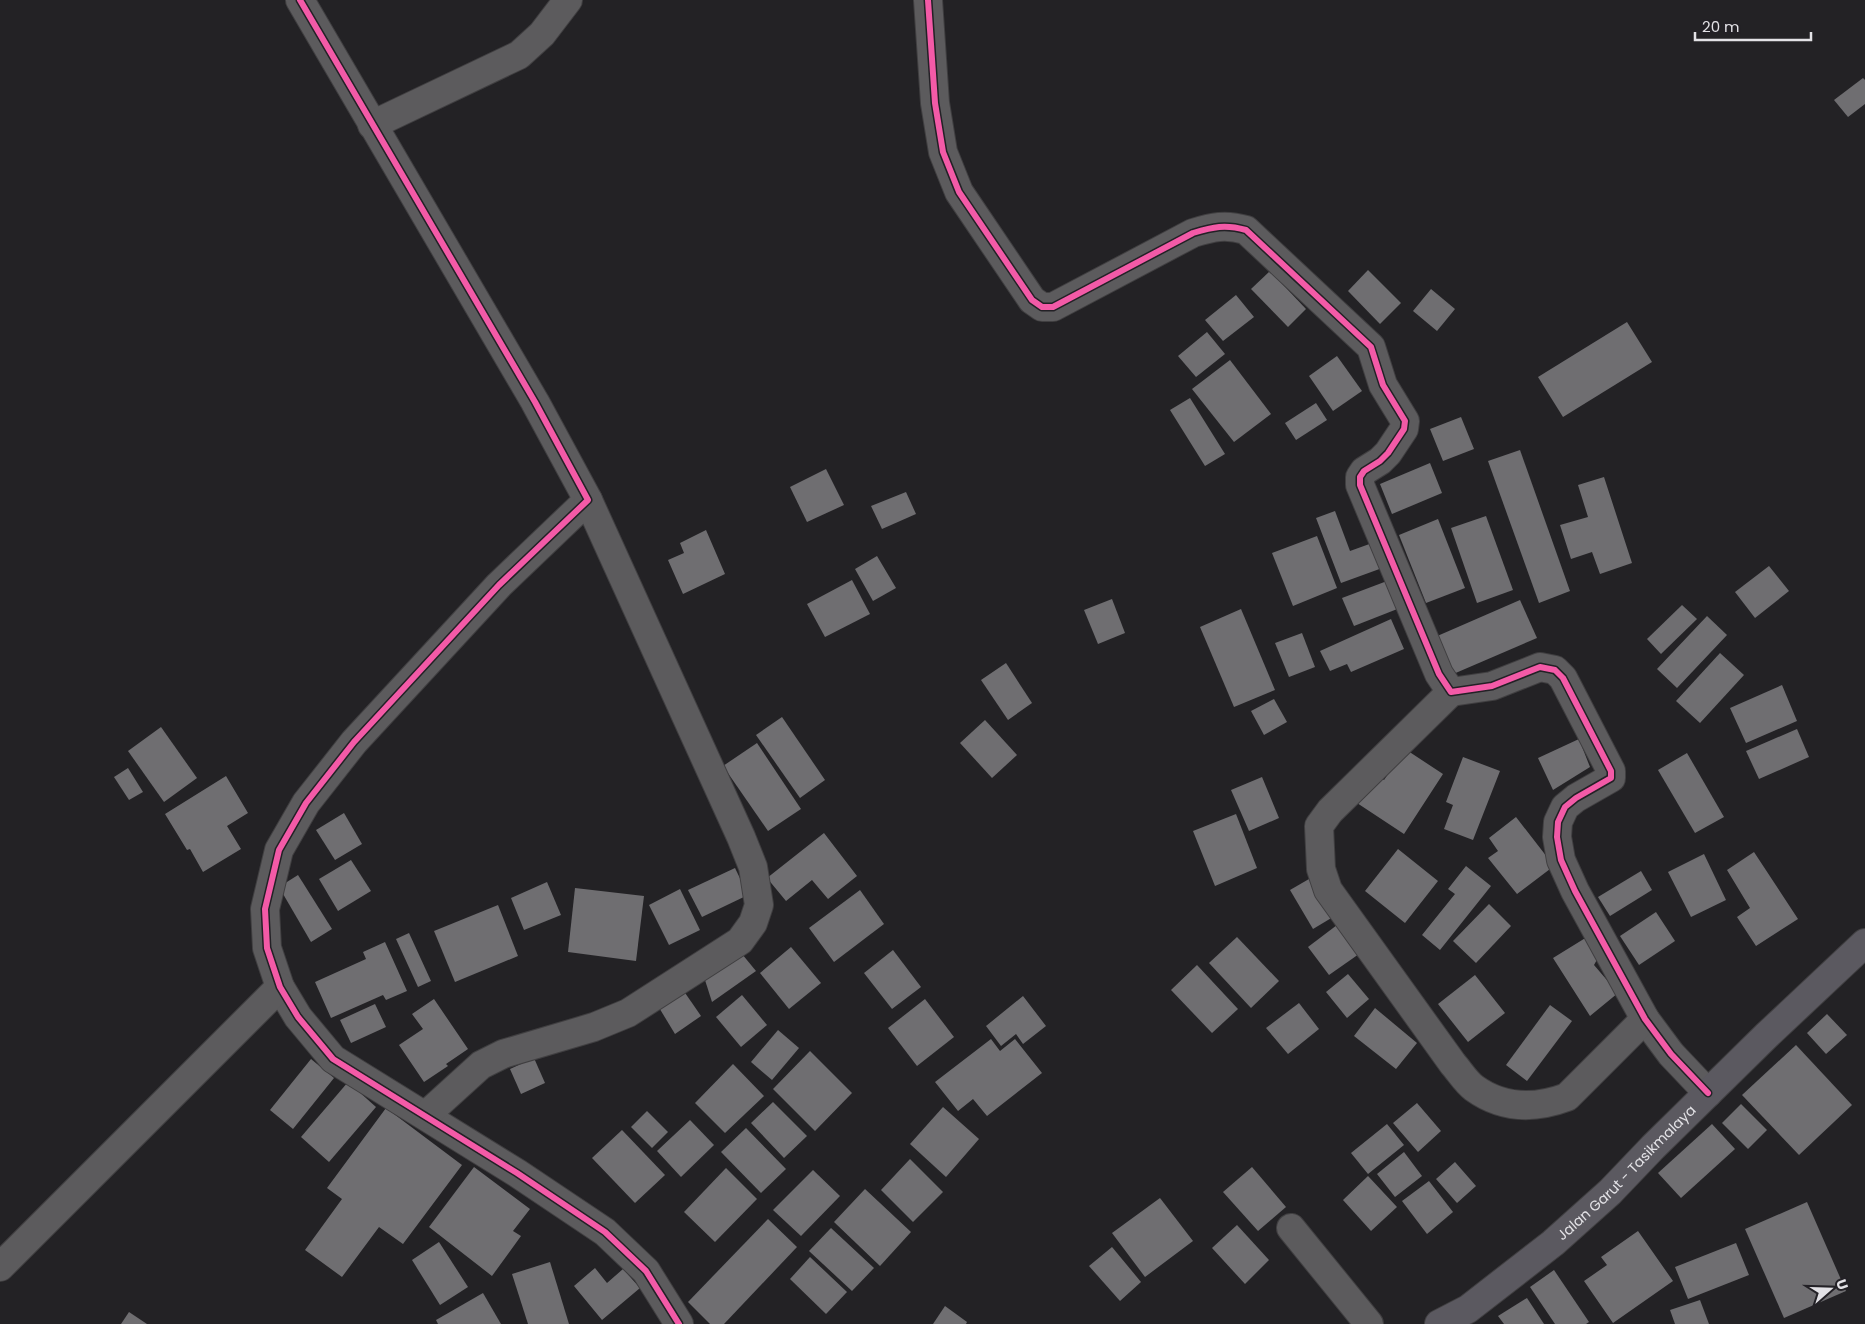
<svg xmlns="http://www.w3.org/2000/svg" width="1865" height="1324" font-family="Poppins,sans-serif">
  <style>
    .building { fill: #6f6e71 }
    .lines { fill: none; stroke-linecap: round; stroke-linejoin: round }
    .minor-casing { stroke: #403f41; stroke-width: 30 }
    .primary-casing { stroke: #403f41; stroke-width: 30 }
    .minor { stroke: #5c5b5d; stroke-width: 28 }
    .primary { stroke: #5b5960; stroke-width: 28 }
    .cycleway-casing { stroke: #232126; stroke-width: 9 }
    .cycleway { stroke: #f35aa7; stroke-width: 6 }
    .labels { text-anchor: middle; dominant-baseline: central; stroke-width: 5; stroke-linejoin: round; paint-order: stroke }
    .street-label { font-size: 14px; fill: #e3e2e6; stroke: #232126 }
  </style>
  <rect width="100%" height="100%" fill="#232225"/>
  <g class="building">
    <path d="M1863,78L1865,80V104L1848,117L1834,100Z"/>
    <path d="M1368,270L1401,303L1380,324L1348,291Z"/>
    <path d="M1270,271L1306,309L1288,327L1251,289Z"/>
    <path d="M1431,289L1455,309L1437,331L1413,311Z"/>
    <path d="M1236,295L1254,317L1223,341L1205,320Z"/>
    <path d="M1627,322L1652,362L1563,417L1538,377Z"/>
    <path d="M1207,332L1225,354L1196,377L1178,356Z"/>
    <path d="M1337,356L1362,391L1333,411L1309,376Z"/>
    <path d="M1230,360L1271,414L1234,442L1192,389Z"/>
    <path d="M1190,398L1225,454L1205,466L1170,410Z"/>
    <path d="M1316,403L1327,420L1296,440L1285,423Z"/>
    <path d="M1461,417L1474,449L1443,461L1430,429Z"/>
    <path d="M1520,450L1570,591L1539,603L1488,461Z"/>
    <path d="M1430,463L1442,493L1392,514L1380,484Z"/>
    <path d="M826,469L844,505L807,522L790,487Z"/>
    <path d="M1604,477L1632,563L1600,574L1592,552L1571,559L1560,525L1588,517L1578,485Z"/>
    <path d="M906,492L916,514L882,529L871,506Z"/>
    <path d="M1335,511L1350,551L1375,542L1385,567L1341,583L1316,518Z"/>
    <path d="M1486,516L1513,590L1477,603L1451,528Z"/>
    <path d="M1438,519L1465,588L1426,603L1399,535Z"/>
    <path d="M706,530L725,574L683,594L668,560L684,553L680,543Z"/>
    <path d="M1317,536L1337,588L1293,606L1272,553Z"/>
    <path d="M877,556L896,588L873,601L855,569Z"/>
    <path d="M1769,566L1789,591L1755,618L1735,592Z"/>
    <path d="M1395,578L1405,606L1354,626L1342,598Z"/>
    <path d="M852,580L870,614L825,637L807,604Z"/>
    <path d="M1112,599L1125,633L1098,644L1084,610Z"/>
    <path d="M1520,600L1537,638L1451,675L1435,637Z"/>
    <path d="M1682,605L1697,619L1661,654L1647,639Z"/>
    <path d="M1241,609L1275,690L1234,707L1200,627Z"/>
    <path d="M1707,616L1727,635L1677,688L1657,669Z"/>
    <path d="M1391,619L1404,649L1351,672L1347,664L1330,671L1320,651Z"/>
    <path d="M1302,633L1315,667L1289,677L1275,643Z"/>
    <path d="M1720,653L1744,675L1700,723L1676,701Z"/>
    <path d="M1006,663L1032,703L1008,720L981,680Z"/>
    <path d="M1782,685L1797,721L1746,743L1730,708Z"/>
    <path d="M1274,699L1287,722L1264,735L1251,711Z"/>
    <path d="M782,717L825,780L800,798L756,735Z"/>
    <path d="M985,720L1017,755L992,778L960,743Z"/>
    <path d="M161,727L197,778L164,802L128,751Z"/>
    <path d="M1797,729L1809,757L1759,779L1746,751Z"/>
    <path d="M1579,739L1590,767L1553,790L1538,758Z"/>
    <path d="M757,743L801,809L768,831L723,766Z"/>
    <path d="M1405,749L1443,774L1404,834L1357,803L1375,774L1384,780Z"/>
    <path d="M1687,753L1724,817L1695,833L1658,770Z"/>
    <path d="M1463,757L1500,771L1473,840L1444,829L1453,805L1446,802Z"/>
    <path d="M128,768L143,792L129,800L114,777Z"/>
    <path d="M226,776L248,813L227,826L241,849L203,872L190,849L187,850L165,814Z"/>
    <path d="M1262,777L1279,818L1249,831L1231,790Z"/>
    <path d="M344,813L362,844L335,860L316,830Z"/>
    <path d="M1236,814L1257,868L1215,886L1193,831Z"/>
    <path d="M1516,817L1554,866L1517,894L1488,858L1498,851L1489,838Z"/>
    <path d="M824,833L857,876L828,899L812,880L786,901L767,878Z"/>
    <path d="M1398,849L1438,881L1405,923L1365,891Z"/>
    <path d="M1754,852L1798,919L1756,946L1737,917L1750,908L1727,870Z"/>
    <path d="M1704,854L1726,900L1691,917L1668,872Z"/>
    <path d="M351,860L371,891L338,911L319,879Z"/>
    <path d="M1466,866L1491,886L1440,950L1422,935L1455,894L1448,889Z"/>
    <path d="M735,868L748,895L702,917L688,890Z"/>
    <path d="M1641,871L1652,890L1610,916L1598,897Z"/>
    <path d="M298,875L332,929L311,942L279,887Z"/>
    <path d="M1309,879L1333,917L1313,929L1290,890Z"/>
    <path d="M547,882L561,915L524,930L511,898Z"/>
    <path d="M575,888L644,896L636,961L568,952Z"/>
    <path d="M680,889L700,930L669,945L649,905Z"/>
    <path d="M860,890L884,924L834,962L809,928Z"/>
    <path d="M1489,904L1511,926L1476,963L1453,941Z"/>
    <path d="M498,905L518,956L455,982L434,931Z"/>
    <path d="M1656,912L1675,941L1639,965L1620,936Z"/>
    <path d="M1337,925L1359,954L1329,975L1308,947Z"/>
    <path d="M409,933L431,981L418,987L396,939Z"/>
    <path d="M1237,937L1279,981L1251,1008L1209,963Z"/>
    <path d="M1587,937L1599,956L1594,965L1618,993L1590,1016L1553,958Z"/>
    <path d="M385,942L407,991L386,1000L383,995L331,1018L315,982L366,959L363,952Z"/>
    <path d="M791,947L821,983L789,1009L760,973Z"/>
    <path d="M893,950L921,987L892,1009L864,973Z"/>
    <path d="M742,954L756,971L712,1002L705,980Z"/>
    <path d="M1197,965L1238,1009L1212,1033L1171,990Z"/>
    <path d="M1348,974L1369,999L1347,1018L1326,992Z"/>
    <path d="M1475,975L1505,1013L1468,1042L1438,1004Z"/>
    <path d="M681,987L701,1016L675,1034L655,1001Z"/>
    <path d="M742,995L767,1025L741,1047L716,1017Z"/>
    <path d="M1023,996L1046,1026L1023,1044L1016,1034L1001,1046L986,1026Z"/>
    <path d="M434,999L468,1049L446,1064L448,1066L424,1082L399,1045L423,1029L412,1014Z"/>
    <path d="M925,999L954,1037L917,1066L888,1028Z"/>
    <path d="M1299,1003L1319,1029L1288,1054L1266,1028Z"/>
    <path d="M375,1004L386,1027L351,1043L340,1020Z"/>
    <path d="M1550,1005L1572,1021L1527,1081L1506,1065Z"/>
    <path d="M1375,1008L1417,1043L1396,1069L1354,1036Z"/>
    <path d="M1827,1014L1847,1035L1826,1054L1807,1033Z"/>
    <path d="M778,1030L799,1048L772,1080L751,1062Z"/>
    <path d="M991,1039L1000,1051L1015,1039L1042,1073L987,1116L973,1099L958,1111L935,1082Z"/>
    <path d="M1796,1045L1852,1105L1799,1155L1742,1095Z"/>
    <path d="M810,1051L852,1093L815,1131L773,1089Z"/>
    <path d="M534,1058L545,1083L521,1094L510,1069Z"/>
    <path d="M311,1059L334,1078L293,1129L270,1110Z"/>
    <path d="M733,1064L764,1096L725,1133L695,1103Z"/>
    <path d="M348,1082L376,1107L329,1162L301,1137Z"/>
    <path d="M773,1102L807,1136L784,1158L751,1123Z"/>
    <path d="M1417,1103L1441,1131L1418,1152L1393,1123Z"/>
    <path d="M1741,1104L1767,1130L1748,1149L1722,1123Z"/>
    <path d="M943,1107L979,1139L946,1177L910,1144Z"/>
    <path d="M386,1108L462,1165L403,1244L379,1227L342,1277L305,1250L342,1199L327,1188Z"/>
    <path d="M647,1111L668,1132L652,1148L631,1127Z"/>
    <path d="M690,1120L714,1145L681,1177L657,1151Z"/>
    <path d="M1387,1124L1404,1145L1368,1174L1351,1153Z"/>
    <path d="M1712,1124L1735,1149L1681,1198L1658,1173Z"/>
    <path d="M746,1128L786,1169L761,1193L721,1152Z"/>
    <path d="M622,1130L665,1175L635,1203L592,1158Z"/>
    <path d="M1404,1152L1422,1176L1395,1197L1377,1174Z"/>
    <path d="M910,1159L943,1192L913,1222L881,1190Z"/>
    <path d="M1455,1162L1476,1186L1457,1203L1436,1179Z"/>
    <path d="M474,1167L530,1209L513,1231L521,1236L492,1276L429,1227Z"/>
    <path d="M1252,1167L1286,1207L1258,1231L1223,1192Z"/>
    <path d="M726,1168L757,1199L715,1242L684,1212Z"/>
    <path d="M813,1170L840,1196L801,1236L773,1210Z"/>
    <path d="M1368,1176L1397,1207L1371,1231L1343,1200Z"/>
    <path d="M1429,1181L1453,1212L1427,1234L1402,1201Z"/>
    <path d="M865,1189L911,1232L880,1266L834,1222Z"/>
    <path d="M1160,1198L1193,1241L1145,1277L1112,1233Z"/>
    <path d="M1807,1202L1846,1291L1784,1318L1745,1229Z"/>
    <path d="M768,1219L797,1247L724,1324H710L688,1302Z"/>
    <path d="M1237,1225L1269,1260L1245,1284L1212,1248Z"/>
    <path d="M831,1228L874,1268L852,1291L809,1251Z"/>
    <path d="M1638,1231L1673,1281L1613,1323L1584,1281L1607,1265L1601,1257Z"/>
    <path d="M439,1242L468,1287L440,1305L412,1260Z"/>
    <path d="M1736,1243L1749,1275L1688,1299L1675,1267Z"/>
    <path d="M1112,1247L1141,1282L1120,1301L1089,1266Z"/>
    <path d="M810,1257L847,1292L826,1314L790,1279Z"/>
    <path d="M550,1262L569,1324H528L512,1274Z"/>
    <path d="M595,1268L607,1283L623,1269L640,1288L602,1320L574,1286Z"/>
    <path d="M1554,1270L1589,1322L1586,1324H1555L1530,1287Z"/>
    <path d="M483,1293L501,1324H438L436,1320Z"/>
    <path d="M1527,1298L1544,1324H1504L1498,1316Z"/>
    <path d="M1700,1300L1709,1324H1675L1670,1310Z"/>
    <path d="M945,1306L967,1322L966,1324H933Z"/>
    <path d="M129,1312L147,1324H121Z"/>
  </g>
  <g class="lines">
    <defs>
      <g id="minor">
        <path d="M300,0L535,402L588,500L499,585L354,742L306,803L279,850L265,909L267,948L280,987L298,1017L333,1059L517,1173L605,1232L646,1271L679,1324"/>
        <path d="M928,0L935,103L943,152L959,192L1032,300L1042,307H1053L1193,233C1213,227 1225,224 1246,230L1371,347L1383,385L1405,421L1404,429L1388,453L1380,461L1364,471L1360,477V485L1439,674L1451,692L1492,686L1540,667L1555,670L1563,678L1611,771V778L1576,798L1565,807L1558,822L1557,837L1561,860L1575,891L1645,1019L1671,1054L1708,1093"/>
        <path d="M372,125L519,55L542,34L568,0"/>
        <path d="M1451,692L1330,811L1319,826L1321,869L1328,890L1453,1064C1460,1072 1466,1082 1474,1088C1503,1109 1535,1109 1567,1097L1645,1019"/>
        <path d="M426,1115L481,1065L503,1054L594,1027L628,1013L740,941L753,923L759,905L753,867L741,837L588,500"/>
        <path d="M1291,1228L1369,1324"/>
        <path d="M0,1267L280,987"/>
      </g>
      <g id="primary">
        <path id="s1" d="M1439,1324L1468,1309L1553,1243L1610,1192L1653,1147L1766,1036L1865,943"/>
      </g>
    </defs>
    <use href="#minor" class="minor-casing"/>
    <use href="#primary" class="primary-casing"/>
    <use href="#minor" class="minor"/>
    <use href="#primary" class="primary"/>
    <defs>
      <g id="cycleway">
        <path d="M300,0L535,402L588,500L499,585L354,742L306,803L279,850L265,909L267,948L280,987L298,1017L333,1059L517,1173L605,1232L646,1271L679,1324"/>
        <path d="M928,0L935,103L943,152L959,192L1032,300L1042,307H1053L1193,233C1213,227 1225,224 1246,230L1371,347L1383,385L1405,421L1404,429L1388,453L1380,461L1364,471L1360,477V485L1439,674L1451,692L1492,686L1540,667L1555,670L1563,678L1611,771V778L1576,798L1565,807L1558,822L1557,837L1561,860L1575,891L1645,1019L1671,1054L1708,1093"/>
      </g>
    </defs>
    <use href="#cycleway" class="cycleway-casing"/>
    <use href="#cycleway" class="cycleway"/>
  </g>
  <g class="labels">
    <g class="street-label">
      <text stroke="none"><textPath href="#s1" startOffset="242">Jalan Garut - Tasikmalaya</textPath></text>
    </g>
  </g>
  <g transform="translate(1830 1289) rotate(70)" stroke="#232126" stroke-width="4" paint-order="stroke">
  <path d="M0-4L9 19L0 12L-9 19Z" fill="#e3e2e6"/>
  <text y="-8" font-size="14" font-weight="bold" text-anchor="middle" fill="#e3e2e6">U</text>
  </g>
  <path d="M1695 32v8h116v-8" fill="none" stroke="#e3e2e6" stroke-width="2.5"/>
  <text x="1702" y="32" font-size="15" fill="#e3e2e6" stroke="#232126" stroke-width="4" paint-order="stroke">20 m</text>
</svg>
